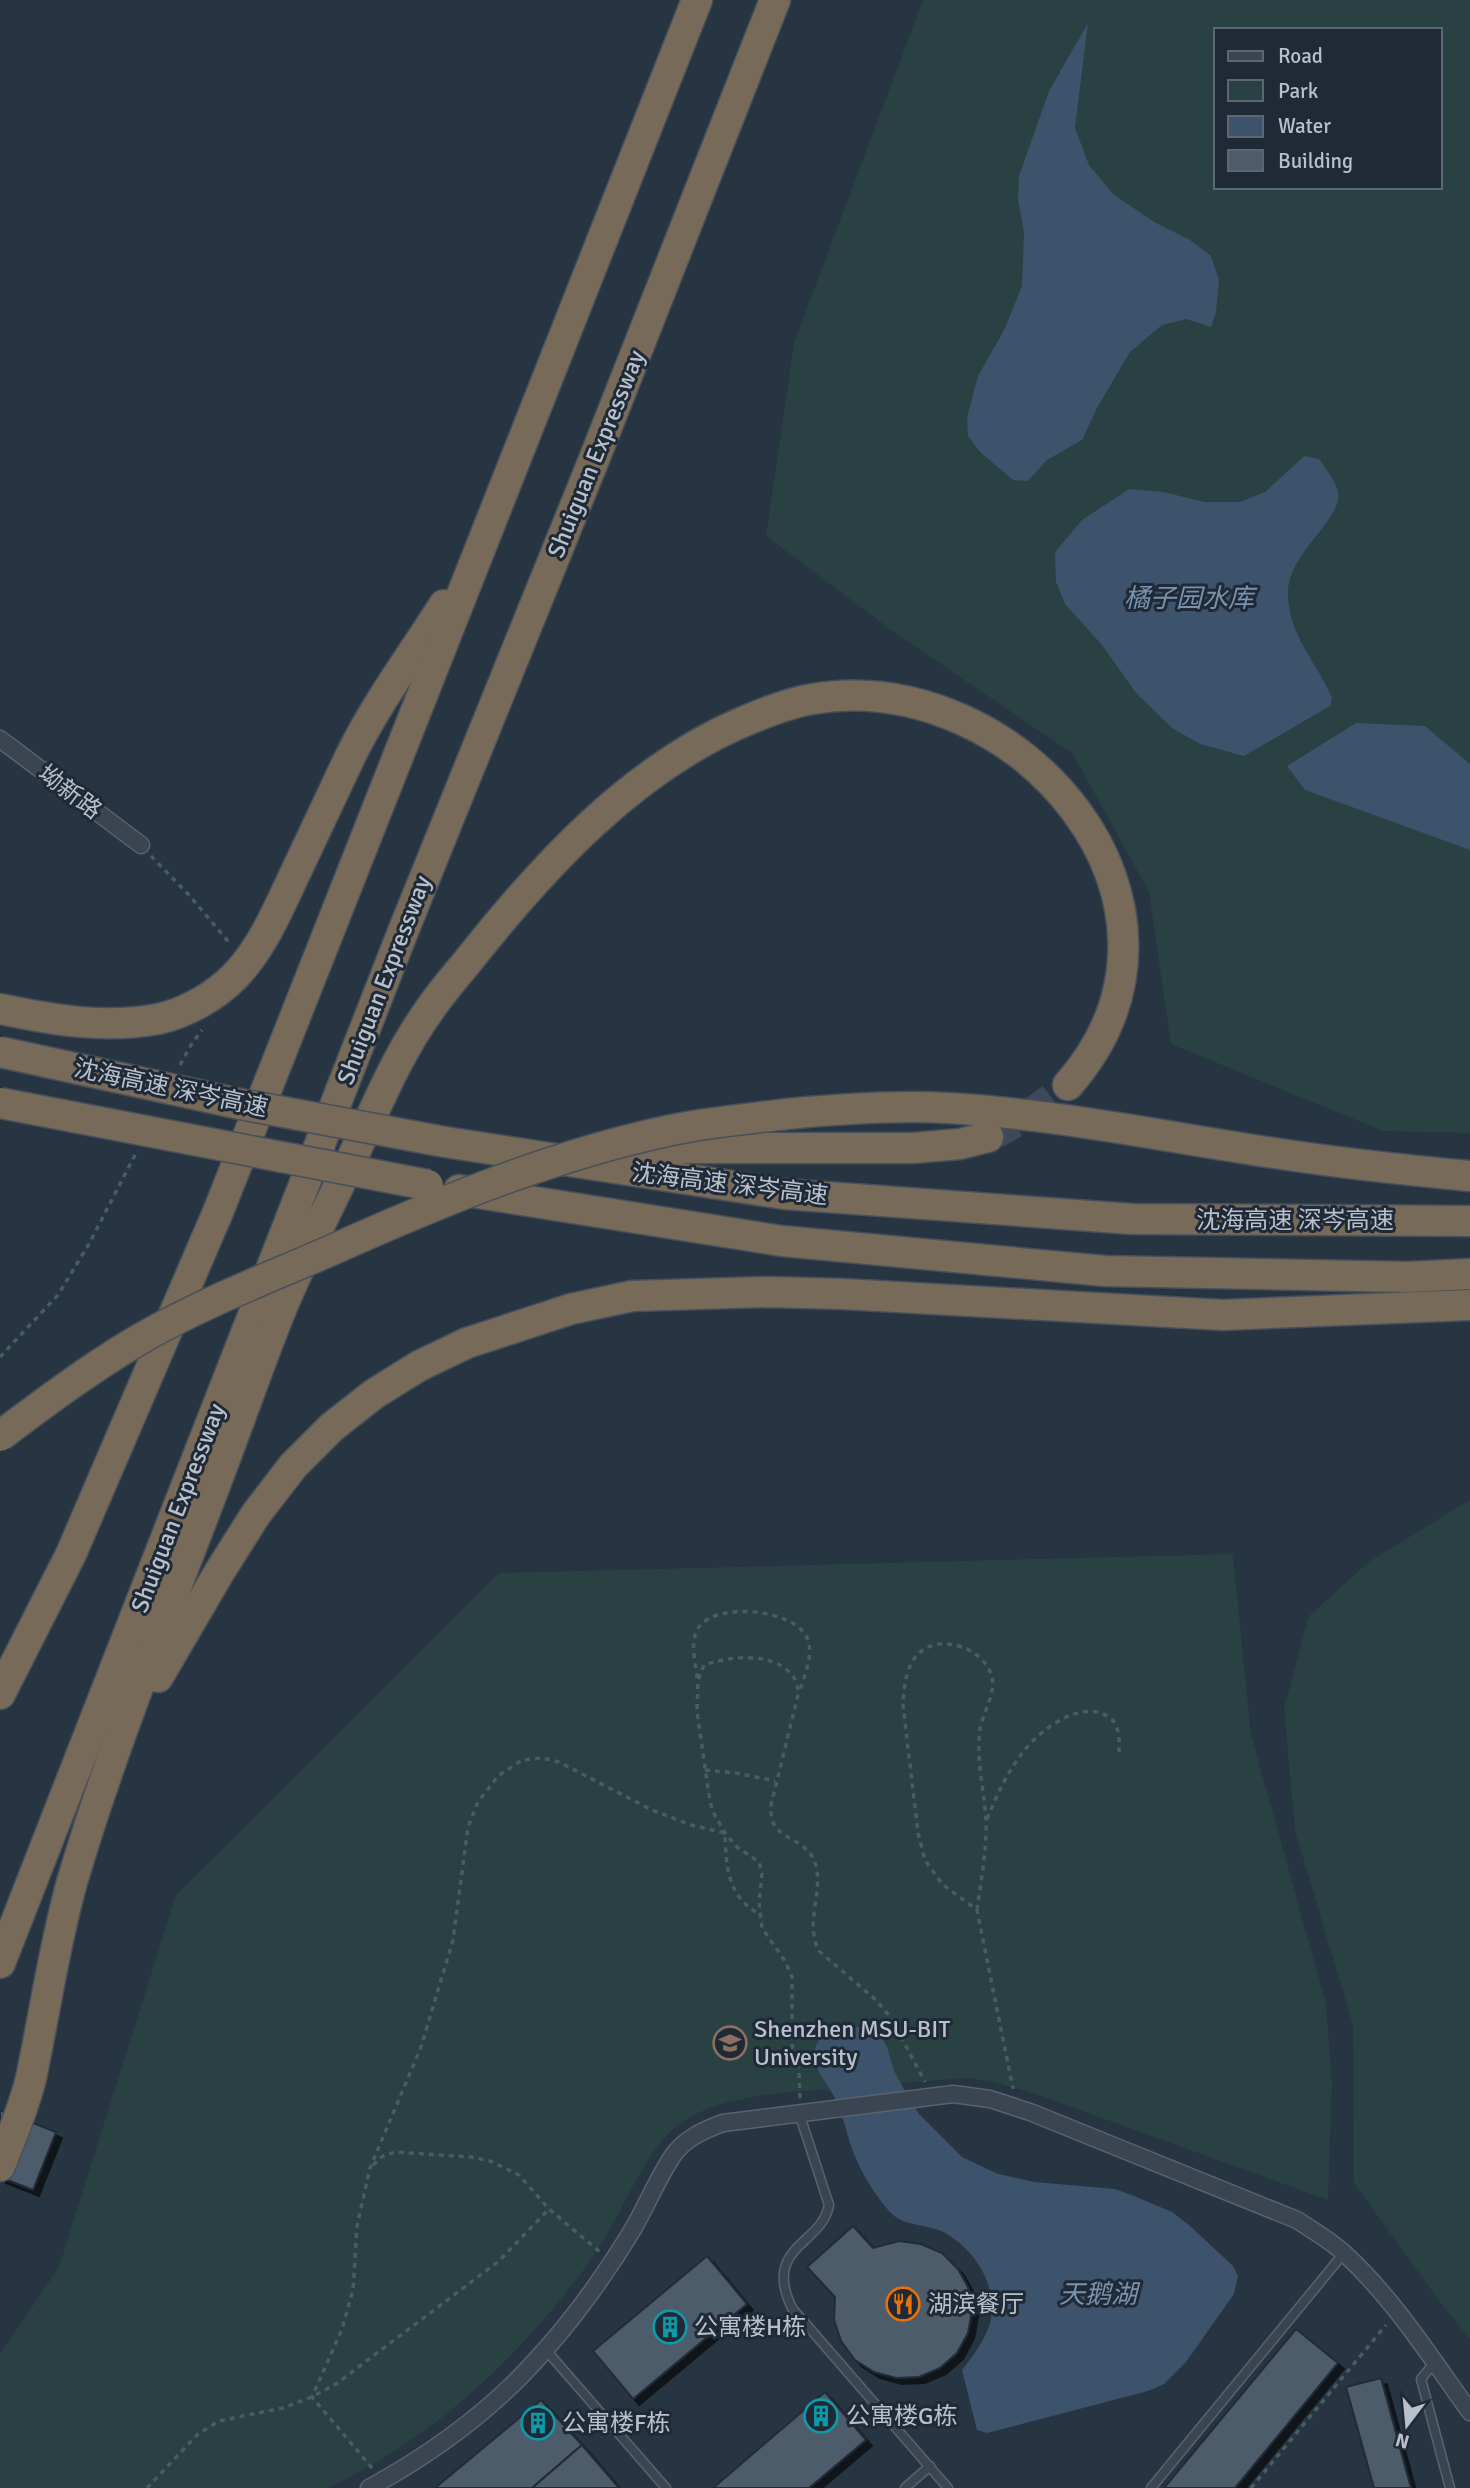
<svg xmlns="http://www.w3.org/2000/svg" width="1470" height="2488" font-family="Signika,'Noto Sans SC',sans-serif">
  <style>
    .green { fill: #294143; fill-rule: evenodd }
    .water { fill: #3d526b }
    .building { fill: #4d5b6b; stroke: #222c39; stroke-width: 2; filter: url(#shadow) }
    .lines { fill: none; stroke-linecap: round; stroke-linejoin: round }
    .highway-tunnel { stroke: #3d4957; stroke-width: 30; stroke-dasharray: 30 15; stroke-linecap: butt }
    .lane-casing { stroke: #59636f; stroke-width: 11 }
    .street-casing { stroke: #59636f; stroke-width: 19 }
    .highway-casing { stroke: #46505c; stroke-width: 33 }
    .path { stroke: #475e60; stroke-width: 3.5; stroke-dasharray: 5 5; stroke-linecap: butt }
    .lane { stroke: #3b4552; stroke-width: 8 }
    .street { stroke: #3b4552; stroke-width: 16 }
    .highway { stroke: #786a58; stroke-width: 30 }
    .highway-bridge-casing { stroke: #46505c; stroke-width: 33; stroke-linecap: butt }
    .highway-bridge { stroke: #786a58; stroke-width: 30 }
    .labels { text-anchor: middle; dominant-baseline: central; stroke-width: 6; stroke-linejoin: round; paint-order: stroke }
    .street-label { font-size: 24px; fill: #b8c0cc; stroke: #202a37 }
    .poi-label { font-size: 24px; fill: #b8c0cc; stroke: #202a37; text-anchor: start }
    .water-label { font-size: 26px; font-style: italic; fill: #7992ae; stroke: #202a37 }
  </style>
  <defs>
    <filter id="shadow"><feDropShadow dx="6" dy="6" stdDeviation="0" flood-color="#0009"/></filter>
  </defs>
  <rect width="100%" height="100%" fill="#273442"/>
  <g class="green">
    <path d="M923,0H1470V1133L1383,1131L1171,1044L1149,892L1073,754L891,630L766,536L794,343ZM1216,30H1440V187H1216Z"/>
    <path d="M1470,1500V2339L1443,2306L1354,2183L1353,2025L1295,1831L1284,1708L1309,1616L1370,1561Z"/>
    <path d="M1233,1554L1251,1734L1326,2004L1332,2082L1328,2200L1033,2093L990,2081L967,2078C923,2081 879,2085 835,2089C790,2092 742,2094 700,2112C650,2133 633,2193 606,2236C597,2251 587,2266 576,2280C511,2365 426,2443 327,2488H0V2354L59,2267L176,1895L499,1573Z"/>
  </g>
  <g class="water">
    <path d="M1088,23L1075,128L1089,165L1114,195L1156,223L1190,240L1211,256L1219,280L1216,312L1211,327L1186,319L1162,325L1130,352L1097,408L1082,440L1047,460L1028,481L1013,480L980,452L968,436L967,417L978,376L1004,330L1022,286L1024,233L1018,199L1019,176L1049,91Z"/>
    <path d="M1304,456L1319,459C1325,468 1336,481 1338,492C1343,521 1286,553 1288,595C1288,634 1318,664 1332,698L1330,706L1244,756L1200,744L1172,728L1136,693L1102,645L1065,604L1056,582L1055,552L1082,520L1129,489L1163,492L1205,502H1240L1265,492Z"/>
    <path d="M1356,723L1425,726L1470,764V850L1305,790L1287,766Z"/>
    <path d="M857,2027H867L880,2035L887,2047L894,2071L904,2089L919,2114L962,2157L998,2174L1035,2182L1115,2189L1134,2196L1172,2212L1189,2225L1233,2266L1238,2276L1234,2294L1186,2362L1164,2384L1148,2391L987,2433L977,2430L962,2370C973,2356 987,2338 991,2319C997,2285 976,2252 947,2234C928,2223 904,2228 889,2211C872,2191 860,2171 851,2146C846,2131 843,2115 836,2100C829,2085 805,2061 818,2042C825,2032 846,2030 857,2027Z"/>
  </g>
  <g class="building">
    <path d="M0,2110L56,2132L33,2190L0,2177Z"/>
    <path d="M853,2226L873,2248L899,2241L921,2244L942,2253L958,2269L969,2289L972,2311L968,2333L957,2353L940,2368L919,2377L896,2378L874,2372L855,2360L841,2341L834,2320L835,2297L807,2267Z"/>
    <path d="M707,2256L747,2304L633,2399L593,2351Z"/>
    <path d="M1296,2329L1338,2363L1235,2488H1164Z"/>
    <path d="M1381,2378L1411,2488H1374L1346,2387Z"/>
    <path d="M825,2392L866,2440L809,2488H713Z"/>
    <path d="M541,2400L582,2445L532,2488H435Z"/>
    <path d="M582,2445L619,2488H532Z"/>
  </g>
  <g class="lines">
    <path class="highway-tunnel" d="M988,1137C1018,1123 1043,1106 1068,1085"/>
    <defs>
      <g id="lane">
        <path d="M799,2113L829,2205C822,2245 762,2246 792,2308L948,2488"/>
        <path d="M546,2350L666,2488"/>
        <path d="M1434,2363L1421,2379L1450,2488"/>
        <path d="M905,2488L930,2466"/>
        <path d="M1151,2488L1344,2253"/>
      </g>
      <g id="street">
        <path d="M0,739L141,845"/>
        <path d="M369,2488C433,2453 497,2406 545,2350C578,2313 607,2272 633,2229C647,2205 658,2177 674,2154C686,2138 704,2130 723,2123L953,2094L990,2099L1030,2112L1297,2220C1314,2231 1331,2241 1345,2254C1394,2299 1431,2358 1470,2412"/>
      </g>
      <g id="highway">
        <path d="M0,1009C52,1020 105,1029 158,1019C186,1013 216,996 236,975C261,949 277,912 292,880C311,840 330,800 349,759C373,708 413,654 444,605"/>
        <path d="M787,1114C840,1109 894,1105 947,1108C1057,1114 1166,1137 1274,1153C1339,1163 1405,1170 1470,1176"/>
        <path d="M445,1142L784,1194L1132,1219L1470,1221"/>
        <path d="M619,1148H913L960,1144L988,1137"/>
        <path d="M459,1190L782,1241L1105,1271L1408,1277L1470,1274"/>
        <path d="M158,1677L220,1571L256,1514L293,1466L332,1427L374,1394L419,1366L467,1343L571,1309L632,1296L768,1292L843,1294L1223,1315L1470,1305"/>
        <path d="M0,1694L71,1554L218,1212L697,0"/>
        <path d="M0,1963L404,929L593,462L775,0"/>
        <path d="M0,2166C11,2137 24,2108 31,2078C45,2012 54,1946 72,1882C113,1743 169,1608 220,1472C241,1417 260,1361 282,1307C303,1257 329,1207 352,1158C376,1108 396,1057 428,1012C441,992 457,975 472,956C545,864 635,767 745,721C766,712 789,703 812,699C1019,664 1225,906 1068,1085"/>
      </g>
    </defs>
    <use href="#lane" class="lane-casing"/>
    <use href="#street" class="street-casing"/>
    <use href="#highway" class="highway-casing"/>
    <g class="path">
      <path d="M151,856L189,895L227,940L228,946"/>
      <path d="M180,1065L191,1045L202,1030"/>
      <path d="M0,1357L58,1295L89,1244L136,1153"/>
      <path d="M697,1678C696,1665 690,1643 697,1630C712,1601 794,1608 807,1638C814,1654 805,1674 800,1690"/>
      <path d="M705,1770L736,1773L775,1781"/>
      <path d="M987,1819C996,1797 1006,1775 1020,1756C1036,1733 1078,1699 1107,1716C1112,1719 1116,1723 1117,1728C1120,1737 1119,1747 1119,1755"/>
      <path d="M977,1910C981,1880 987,1850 986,1820C984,1789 976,1760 980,1729C983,1713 996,1693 992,1677C985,1651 949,1636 926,1648C906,1659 904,1685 903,1705L918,1833L925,1860L942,1884L977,1910L1013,2089"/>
      <path d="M800,2098L799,2070L792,2045V1977L785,1961L762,1928L759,1902L762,1874L759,1862L737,1847L725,1833L712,1810L708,1789L697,1711L698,1680L704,1665C730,1656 773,1651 793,1676C796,1680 797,1687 799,1691L771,1805C768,1841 800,1834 813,1858C827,1886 803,1921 819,1951L876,2000L891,2018L925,2082"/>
      <path d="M373,2165L383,2156L395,2152L471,2157L490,2161L519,2175L549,2209L600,2252"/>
      <path d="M372,2468L312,2397L342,2329L353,2290L357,2226L370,2168L421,2047L453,1940L468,1827L478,1802L498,1776L522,1760L542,1758L559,1762L652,1810L691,1825L725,1833C726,1866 727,1896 759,1914"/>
      <path d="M147,2488L198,2434L219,2421L283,2408L312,2397L336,2384L499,2261L549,2209"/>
      <path d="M1251,2488L1386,2325"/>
    </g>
    <use href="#lane" class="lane"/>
    <use href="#street" class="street"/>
    <use href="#highway" class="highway"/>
    <defs>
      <g id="highway-bridge">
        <path d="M0,1052L240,1104L445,1142"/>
        <path d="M0,1103L428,1185"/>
        <path d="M0,1436C44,1403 88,1370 135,1342C197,1305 266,1279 332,1250C439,1202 551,1156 667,1131C706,1122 747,1119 787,1114"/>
      </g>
    </defs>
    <use href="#highway-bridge" class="highway-bridge-casing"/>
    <use href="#highway-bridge" class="highway-bridge"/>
  </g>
  <defs>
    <symbol id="university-ring" viewBox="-11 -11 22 22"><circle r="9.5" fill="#202a37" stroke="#8d6e63" stroke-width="1.5"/><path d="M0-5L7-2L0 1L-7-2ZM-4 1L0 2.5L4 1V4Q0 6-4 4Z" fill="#8d6e63"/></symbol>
    <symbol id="restaurant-ring" viewBox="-11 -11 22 22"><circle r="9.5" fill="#202a37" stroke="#e8710a" stroke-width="1.5"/><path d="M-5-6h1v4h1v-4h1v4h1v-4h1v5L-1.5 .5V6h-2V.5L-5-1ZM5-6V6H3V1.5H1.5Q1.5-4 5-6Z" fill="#e8710a"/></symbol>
    <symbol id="building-ring" viewBox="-11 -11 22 22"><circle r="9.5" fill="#202a37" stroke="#0f9aa8" stroke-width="1.5"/><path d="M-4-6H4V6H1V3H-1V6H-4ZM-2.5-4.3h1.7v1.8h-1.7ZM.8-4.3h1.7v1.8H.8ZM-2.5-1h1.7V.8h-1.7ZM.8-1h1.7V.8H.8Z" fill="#0f9aa8"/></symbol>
  </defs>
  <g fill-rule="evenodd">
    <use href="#university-ring" x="711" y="2024" width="38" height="38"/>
    <use href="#restaurant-ring" x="884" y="2285" width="38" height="38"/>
    <use href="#building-ring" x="651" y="2308" width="38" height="38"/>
    <use href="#building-ring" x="802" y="2397" width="38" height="38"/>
    <use href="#building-ring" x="519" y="2404" width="38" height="38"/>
  </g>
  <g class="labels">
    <g class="street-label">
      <text transform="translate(596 454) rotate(-68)">Shuiguan Expressway</text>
      <text transform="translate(70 792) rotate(37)">坳新路</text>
      <text transform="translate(384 980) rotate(-69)">Shuiguan Expressway</text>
      <text transform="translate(171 1088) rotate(12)">沈海高速 深岑高速</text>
      <text transform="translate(730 1184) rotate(7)">沈海高速 深岑高速</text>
      <text x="1295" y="1220">沈海高速 深岑高速</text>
      <text transform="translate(178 1508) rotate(-69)">Shuiguan Expressway</text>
    </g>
    <g class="poi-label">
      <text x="754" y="2029">Shenzhen MSU-BIT<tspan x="754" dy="28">University</tspan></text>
      <text x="928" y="2304">湖滨餐厅</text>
      <text x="694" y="2327">公寓楼H栋</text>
      <text x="846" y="2416">公寓楼G栋</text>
      <text x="562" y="2423">公寓楼F栋</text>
    </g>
    <g class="water-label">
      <text x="1189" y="599">橘子园水库</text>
      <text x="1098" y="2295">天鹅湖</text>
    </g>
  </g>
  <rect x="1214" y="28" width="228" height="161" fill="#202a37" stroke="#5d6673" stroke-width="2"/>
  <rect x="1228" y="51" width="35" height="10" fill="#3b4552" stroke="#5d6673" stroke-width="2"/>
  <text x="1278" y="63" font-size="21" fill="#b8c0cc">Road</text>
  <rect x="1228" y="80" width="35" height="21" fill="#294143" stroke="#5d6673" stroke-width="2"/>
  <text x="1278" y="98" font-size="21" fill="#b8c0cc">Park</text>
  <rect x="1228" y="116" width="35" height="21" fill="#3d526b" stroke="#5d6673" stroke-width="2"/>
  <text x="1278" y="133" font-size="21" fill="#b8c0cc">Water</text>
  <rect x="1228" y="150" width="35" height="21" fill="#4d5b6b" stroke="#5d6673" stroke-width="2"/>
  <text x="1278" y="168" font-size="21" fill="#b8c0cc">Building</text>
  <g transform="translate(1407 2425) rotate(196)" stroke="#202a37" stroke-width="5" paint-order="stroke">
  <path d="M0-5L12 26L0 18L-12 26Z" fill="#b8c0cc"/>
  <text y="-10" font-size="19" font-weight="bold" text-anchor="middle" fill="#b8c0cc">N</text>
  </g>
</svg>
